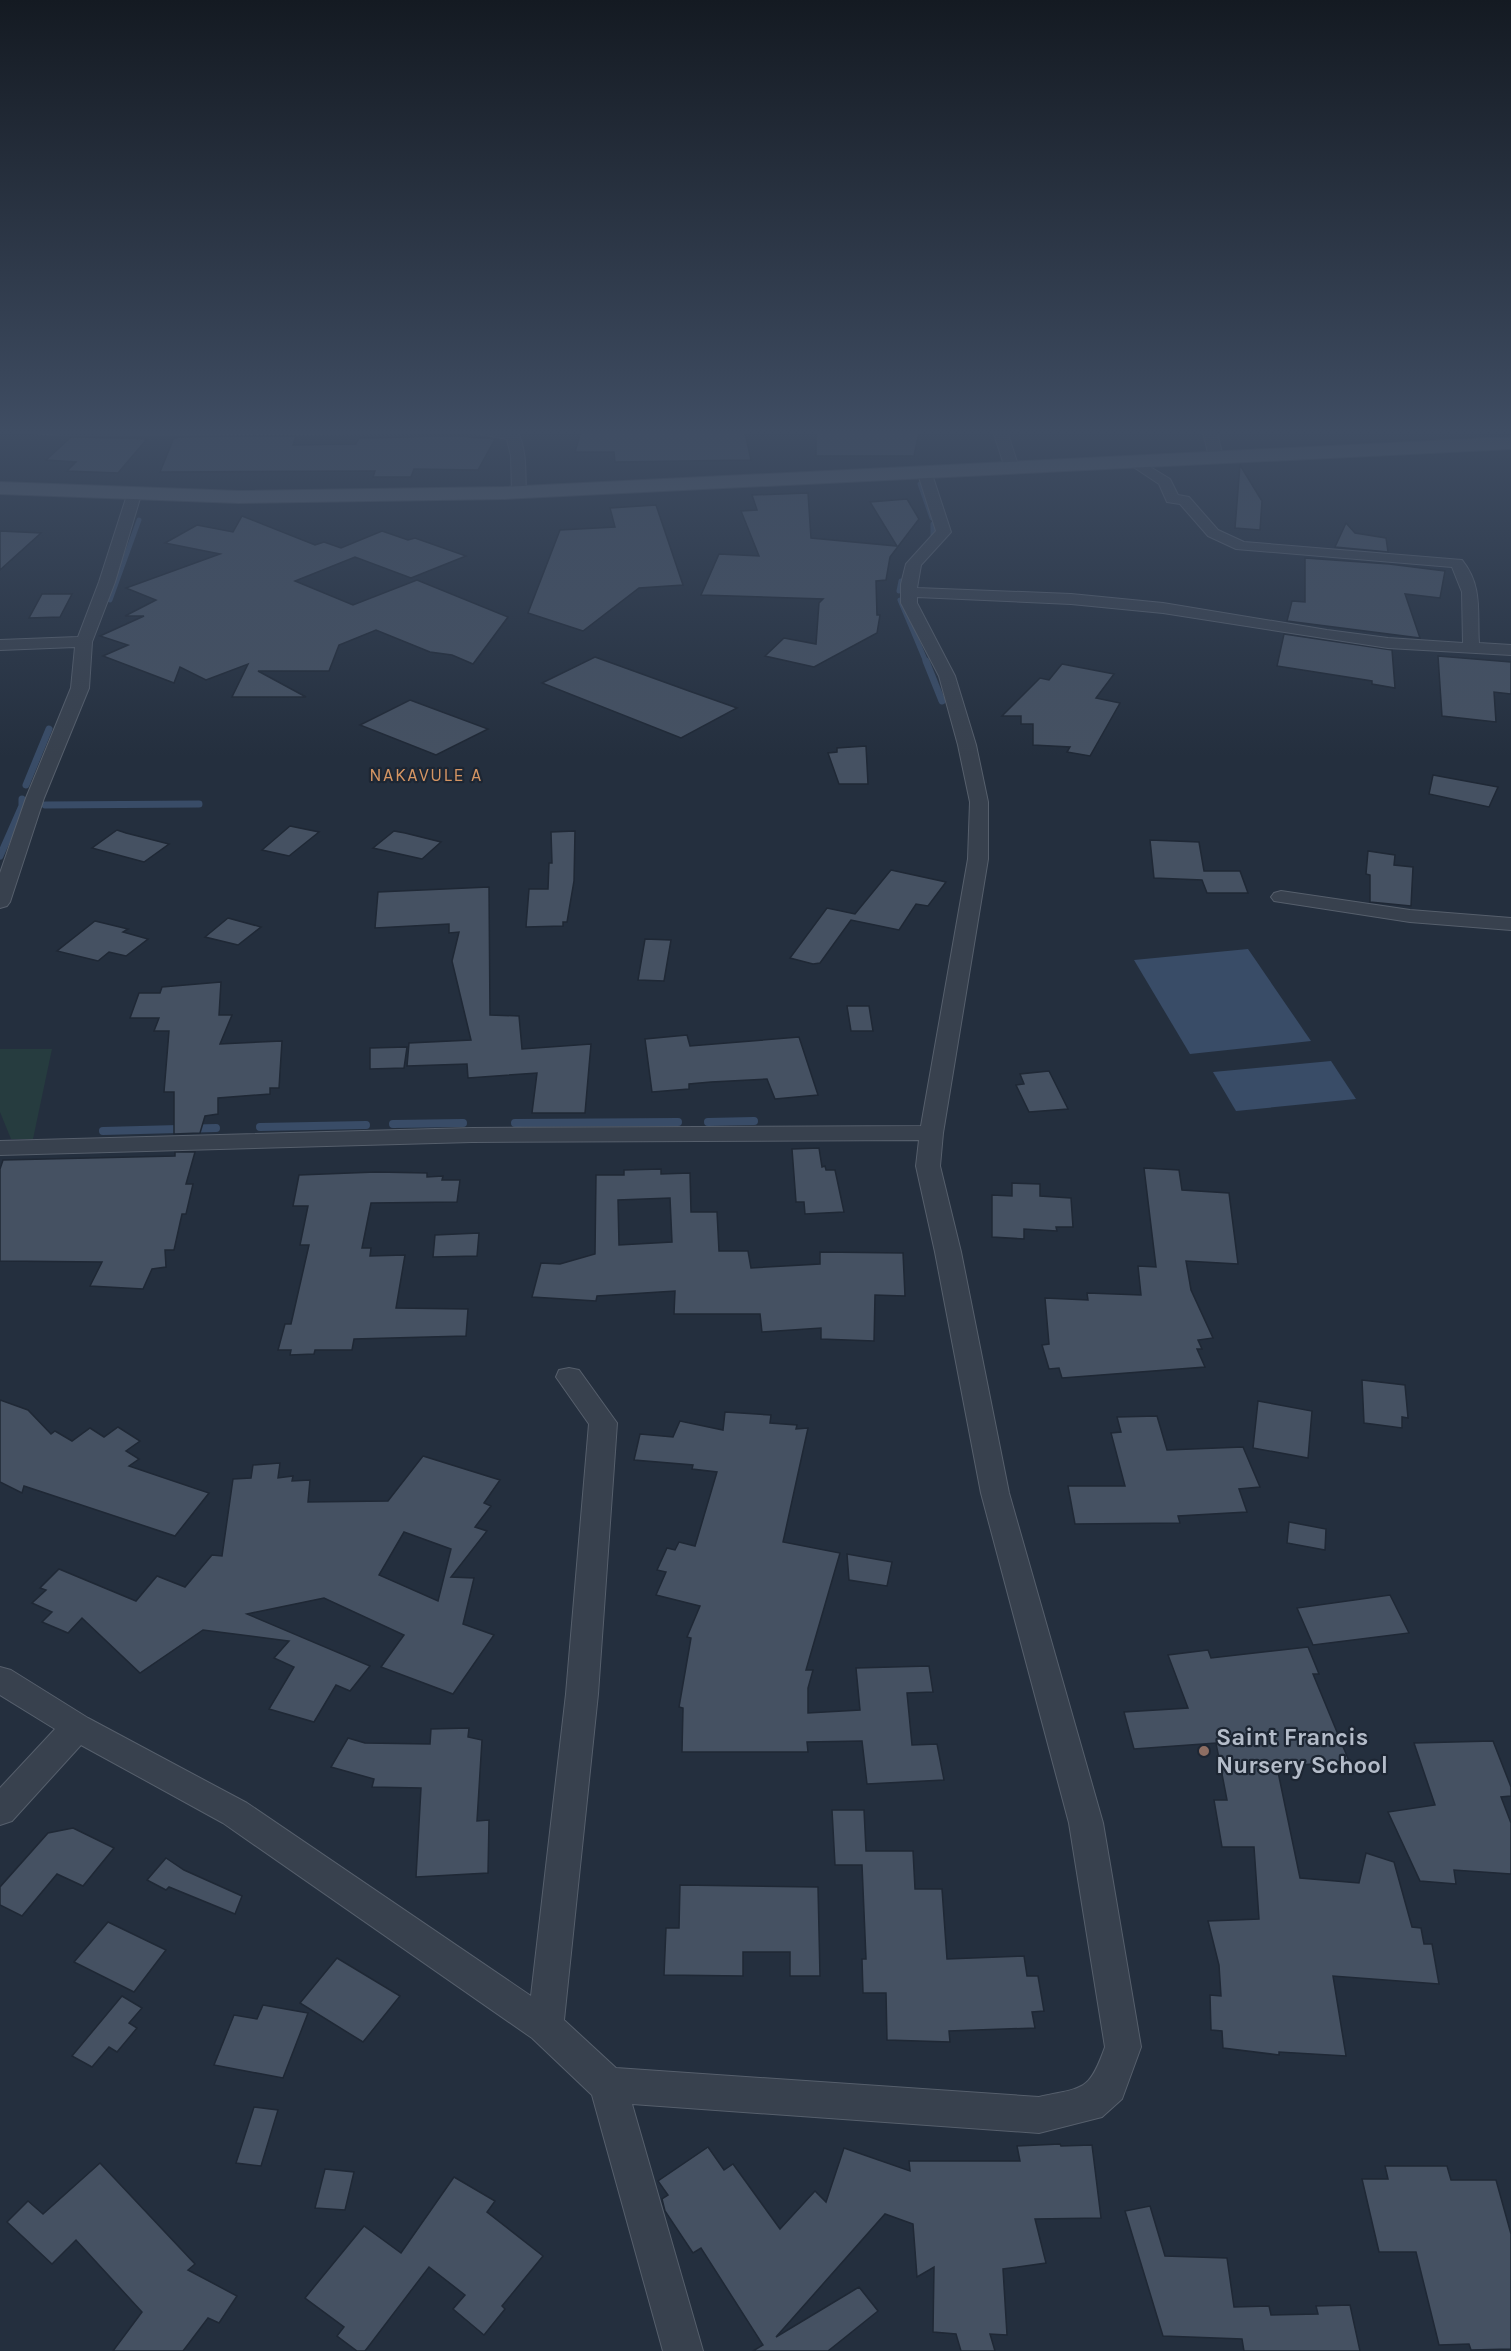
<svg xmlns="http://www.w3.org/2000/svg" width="1511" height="2351" font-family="Karla,sans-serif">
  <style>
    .green { fill: #263c3f }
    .water { fill: #394c67 }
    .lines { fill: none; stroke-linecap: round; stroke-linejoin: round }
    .stream-far2 { stroke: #394c67; stroke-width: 5 }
    .stream-far1 { stroke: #394c67; stroke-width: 7 }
    .stream { stroke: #394c67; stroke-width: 8 }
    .building { fill: #455162; stroke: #1f2835; stroke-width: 1.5; fill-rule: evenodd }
    .minor-casing { stroke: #565f6c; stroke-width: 2 }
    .primary-casing { stroke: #414a57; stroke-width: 2 }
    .minor { fill: #38414e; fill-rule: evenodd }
    .primary { fill: #56606e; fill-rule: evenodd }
    .education-dot { fill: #8d6e63; stroke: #1d2633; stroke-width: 2 }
    .labels { text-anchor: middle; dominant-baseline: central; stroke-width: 4.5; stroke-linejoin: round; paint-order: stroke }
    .far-quarter-label { font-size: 18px; letter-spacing: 1.5px; fill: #d59563; stroke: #1d2633 }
    .near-poi-label { font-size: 24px; font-weight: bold; fill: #b4bcc9; stroke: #1d2633; text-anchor: start }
  </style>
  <rect width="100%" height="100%" fill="#242f3e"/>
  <path class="green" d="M0,1049H52L33,1139H11L0,1112Z"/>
  <g class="water">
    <path d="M1248,949L1311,1041L1190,1054L1134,960Z"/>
    <path d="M1331,1061L1356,1099L1236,1111L1213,1072Z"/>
  </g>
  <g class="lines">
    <g class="stream-far2">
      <path d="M920,484L932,518"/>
      <path d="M933,524V535"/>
      <path d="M899,591L901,581"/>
      <path d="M110,600L139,520"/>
      <path d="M900,600L926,662"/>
    </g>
    <g class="stream-far1">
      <path d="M926,661L942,701"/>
      <path d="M26,785L49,729"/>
      <path d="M45,805L199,804"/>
      <path d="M0,856L22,806V799"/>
    </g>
    <g class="stream">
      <path d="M708,1122L754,1121"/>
      <path d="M515,1123L678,1122"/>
      <path d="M393,1124L463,1123"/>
      <path d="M260,1127L366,1125"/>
      <path d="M103,1131L216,1128"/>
    </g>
  </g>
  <g class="building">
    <path d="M582,428H744L751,460L615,462L614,452H575Z"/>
    <path d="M920,428L914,456H816V429Z"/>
    <path d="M296,436L293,445L356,444L359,438L457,436L495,439L478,470L414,469L411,477H373L375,471L160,472L173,440L177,437Z"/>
    <path d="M71,437H82L147,439L118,473L67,471L76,462L46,460Z"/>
    <path d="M1240,465L1262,501L1260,530L1235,528Z"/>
    <path d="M808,493L811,538L897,546L870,502L907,499L919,519L890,557L886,580L876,581L877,615H880L877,633L814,667L765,656L784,638L816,644L819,603L823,599L701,595L719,554L759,556L741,511L757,510L752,495Z"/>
    <path d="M656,505L683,585L639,588L583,631L528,613L560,530L615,527L610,508Z"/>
    <path d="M242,516L315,545L324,542L341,548L382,531L408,540L415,538L466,556L411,578L355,557L295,581L353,605L417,580L508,617L473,664L452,655L430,652L376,630L339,645L329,671H258L306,697H232L248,664L206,680L180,667L174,683L103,656L128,645L100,636L144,616H125L156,600L126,588L220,554L165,543L197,525L233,532Z"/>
    <path d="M1346,523L1355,533L1386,538L1388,552L1335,547Z"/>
    <path d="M0,531L41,533L0,570Z"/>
    <path d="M1305,558L1389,564L1445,571L1440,598L1405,594L1420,638L1287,621L1292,601L1305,602Z"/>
    <path d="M42,594H72L60,617L29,618Z"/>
    <path d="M1284,634L1392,650L1395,688L1372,684V681L1277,666Z"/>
    <path d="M1438,656L1511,662V694L1494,692L1496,722L1442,716Z"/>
    <path d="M595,657L689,691L737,708L681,738L542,683Z"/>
    <path d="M1062,664L1114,674L1096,698L1120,703L1090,756L1067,752L1070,747L1033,745V724H1021V716H1002L1040,678L1049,680Z"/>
    <path d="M410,700L488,729L436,755L360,725Z"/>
    <path d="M866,746L868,784H839L828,753L837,752V748Z"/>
    <path d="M1433,775L1498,787L1489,807L1429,794Z"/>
    <path d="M290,826L319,832L289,856L262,850Z"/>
    <path d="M117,830L126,833L169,844L144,862L92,848Z"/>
    <path d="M394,831L405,833L441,842L422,859L373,848Z"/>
    <path d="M575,831L574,881L567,922H563V926L526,927L529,889H548L549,863H552L551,832Z"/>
    <path d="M1150,840L1199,842L1204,871H1240L1248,893H1207L1202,880L1154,878Z"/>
    <path d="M1368,851L1395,855L1394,865L1413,867L1411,906L1370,902V875L1366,874Z"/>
    <path d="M891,870L946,882L928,906L916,904L899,930L851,920L820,963L813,964L790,958L827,908L855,914Z"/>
    <path d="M489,887L490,1015L519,1016L522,1049L591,1044L585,1113H532L537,1073L468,1078L467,1064L407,1066L409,1043L471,1040L452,961L459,932L449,933V924L375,928L378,892Z"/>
    <path d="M228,918L261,927L238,945L205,937Z"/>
    <path d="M95,921L128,929L123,932L148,939L126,956L109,952L98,961L57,951Z"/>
    <path d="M645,939L671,940L664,981L638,980Z"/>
    <path d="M221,982L219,1015H232L220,1044L282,1041L279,1088H270V1094L218,1098V1114L205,1116L200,1133L174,1134V1092H164L169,1031H154L159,1018H130L139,993H160L162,987Z"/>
    <path d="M847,1006H869L873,1031H851Z"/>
    <path d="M687,1035L690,1046L799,1037L818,1095L775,1099L767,1079L711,1082L689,1084V1089L652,1092L645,1039Z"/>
    <path d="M407,1047L404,1068L370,1069V1048Z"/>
    <path d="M1049,1071L1068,1109L1029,1112L1016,1085L1024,1084L1020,1074Z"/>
    <path d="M819,1148L822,1167L825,1166L826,1170H835L844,1212L805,1214L804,1202H796L792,1149Z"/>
    <path d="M175,1152H195L186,1184H193L186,1214H182L174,1250H165L166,1267L152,1269L143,1289L90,1286L102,1262L0,1261V1169L3,1160L175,1156Z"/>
    <path d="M1144,1168L1179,1170L1182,1190L1229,1193L1238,1264L1186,1261L1191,1290L1213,1338L1198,1340L1202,1349H1197L1205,1367L1062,1378L1059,1368L1049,1369L1042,1345L1049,1344L1045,1298L1088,1300L1087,1293L1141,1295L1138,1266L1156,1267Z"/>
    <path d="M661,1169V1174L690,1173L691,1212H717L719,1251H748L751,1268L820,1264V1252L903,1253L905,1296L875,1295L874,1341L821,1339V1328L762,1332L760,1314H674L675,1291L597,1296L596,1301L532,1297L541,1263L560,1264L595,1254L596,1175H624V1170ZM670,1198L672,1242L619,1245L618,1200Z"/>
    <path d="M376,1172L427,1173V1177L443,1176L442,1180H460L457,1202L371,1203L362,1248H371L370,1256L405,1255L396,1308L468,1309L466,1336L354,1339L352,1350H315L314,1354L290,1355L291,1350H278L285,1324H291L309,1245H300L308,1206H293L299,1175Z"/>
    <path d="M1012,1183L1040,1184V1196L1071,1198L1073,1227H1056L1057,1231L1024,1229V1239L992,1237V1195L1012,1196Z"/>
    <path d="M479,1233L477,1256L433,1257L435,1235Z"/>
    <path d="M1362,1380L1405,1385L1408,1418L1402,1417V1428L1364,1423Z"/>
    <path d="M0,1400L28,1410L51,1434L55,1431L72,1441L90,1428L104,1437L118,1427L140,1441L126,1451L139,1459L129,1466L209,1493L175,1536L24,1486L22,1493L0,1482Z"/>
    <path d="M1258,1401L1312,1411L1308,1458L1253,1448Z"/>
    <path d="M725,1412L771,1415L770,1423L797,1425L796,1429L808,1428L783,1542L840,1553L806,1670H813L808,1688V1713L860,1710L856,1668L929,1666L933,1692L907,1693L912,1745L937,1744L944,1780L867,1784L862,1741L807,1742L808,1752H682L683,1708L679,1707L691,1638L687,1637L700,1606L656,1595L666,1572L657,1570L667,1548L675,1550L679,1542L695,1546L717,1472L692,1469L693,1465L634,1460L640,1434L673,1437L680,1421L723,1430Z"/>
    <path d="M1157,1416L1167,1450L1243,1447L1260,1487L1239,1489L1247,1512L1178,1516L1180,1523L1075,1524L1068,1486H1125L1111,1433L1121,1432L1117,1417Z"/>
    <path d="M423,1456L500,1480L484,1503L491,1506L475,1527L487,1531L451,1577L474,1578L463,1624L494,1635L453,1694L381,1667L404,1635L324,1598L247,1614L370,1666L350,1691L336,1685L314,1722L269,1709L294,1667L274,1658L289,1641L203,1630L140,1673L82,1618L68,1633L42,1622L52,1612L32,1603L46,1590L40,1588L59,1569L136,1601L157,1576L185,1587L212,1555L222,1556L233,1479L251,1478L253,1465L280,1463L278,1478L293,1476L292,1481L310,1480L308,1502L388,1501ZM404,1532L451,1549L438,1601L379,1575Z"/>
    <path d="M1289,1522L1326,1529L1325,1550L1287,1543Z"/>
    <path d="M847,1554L892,1562L887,1586L849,1580Z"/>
    <path d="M1390,1595L1409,1633L1313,1645L1297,1608Z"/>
    <path d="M1308,1647L1319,1674H1313L1349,1761L1277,1767L1300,1878L1359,1883L1366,1853L1394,1862L1412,1927L1421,1928L1424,1944H1432L1439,1984L1333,1976L1346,2056L1279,2052V2055L1223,2048L1222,2031L1211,2030L1210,1995L1221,1996L1219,1965L1208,1921L1259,1919L1254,1847H1222L1214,1800H1227L1216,1743L1134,1749L1124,1712L1188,1708L1168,1655L1208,1650L1211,1658Z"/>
    <path d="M469,1728L468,1737L482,1740L477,1821L489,1820L488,1873L416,1877L421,1788L372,1787L374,1779L331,1767L348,1738L365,1743L430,1744L431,1729Z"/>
    <path d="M1493,1741L1511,1787V1796L1501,1797L1511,1823V1874L1454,1870L1456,1884L1420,1881L1388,1812L1435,1805L1414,1743Z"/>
    <path d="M832,1810H864L866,1851H913L915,1889H942L947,1959L1024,1956L1027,1976H1038L1044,2011L1032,2012L1035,2028L949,2031L950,2042L887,2040L886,1993H863L862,1959H866L862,1865H835Z"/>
    <path d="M73,1828L114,1848L83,1886L57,1874L22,1916L0,1905V1887L48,1833Z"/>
    <path d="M166,1858L184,1870L242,1896L235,1914L169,1887L166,1890L147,1880Z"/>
    <path d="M680,1885L818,1887L820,1976H790V1952H743V1976L664,1975L666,1928H679Z"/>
    <path d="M108,1922L166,1950L134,1992L74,1962Z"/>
    <path d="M337,1958L400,1996L363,2042L300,2003Z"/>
    <path d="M122,1996L142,2008L129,2023L137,2028L117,2052L109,2047L92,2067L72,2056Z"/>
    <path d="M263,2005L308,2013L283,2078L214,2065L234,2015L257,2019Z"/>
    <path d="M254,2107L278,2110L261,2166L236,2163Z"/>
    <path d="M1060,2144L1061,2146L1092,2145L1101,2218L1035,2219L1046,2263L1003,2269L1007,2335L990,2334L995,2351H961L956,2334L933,2332L934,2267L917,2277L913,2224L885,2214L776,2337L859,2287L878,2311L828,2351H753L763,2345L701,2248L693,2253L665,2211L662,2199L668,2195L658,2181L708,2147L724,2170L733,2164L780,2229L815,2191L826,2202L844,2148L910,2171L909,2161H1020L1017,2146Z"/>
    <path d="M100,2163L195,2264L188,2270L237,2296L219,2323L208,2318L183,2351H113L142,2312L76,2240L52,2264L7,2222L28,2201L43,2214Z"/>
    <path d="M1385,2166H1447L1451,2180H1496L1511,2234V2349L1471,2350L1469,2344L1439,2345L1416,2252H1379L1362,2179H1388Z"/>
    <path d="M325,2169L354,2172L345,2210L315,2208Z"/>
    <path d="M454,2177L495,2201L487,2212L543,2256L502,2306L505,2309L484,2335L453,2309L465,2295L429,2267L365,2351H357L337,2336L344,2327L305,2298L364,2226L401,2253Z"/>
    <path d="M1150,2206L1165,2256L1227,2258L1234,2307L1269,2306L1271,2315L1318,2314L1316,2306L1350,2305L1360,2351H1244L1242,2339L1163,2336L1125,2211Z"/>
  </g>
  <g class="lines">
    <defs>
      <g id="minor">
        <path d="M8,428H491L518,433C527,451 525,473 526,493L519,497L512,493L511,456L507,439L475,433L63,435L15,432Z"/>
        <path d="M992,428H1006L1019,468L1017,471L1012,472L1005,468Z"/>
        <path d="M1202,428H1216L1223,457L1221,460H1211L1209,457Z"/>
        <path d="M1134,457L1170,479L1178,495L1189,497L1218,530L1244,542L1462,560C1483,586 1477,612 1479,643L1511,645V655L1388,648L1163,613L1071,604L917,597V603L955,676L976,745L988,802V859L943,1133L940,1166L961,1252L1009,1493L1103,1823L1141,2047L1122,2099L1102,2117L1039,2133L632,2104L703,2351H663L592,2095L532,2038L223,1823L81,1745L12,1821L0,1825V1788L55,1729L0,1695V1667L11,1670L88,1718L247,1803L531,1996L566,1694L589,1424L556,1377L559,1370L569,1368L579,1370L617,1423L598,1694L564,2020L616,2068L1039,2097C1084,2087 1089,2092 1105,2047L1069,1823L981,1493L935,1252L916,1166L919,1140L472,1142L0,1155V1141L472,1128L921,1126L968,859L970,802L958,745L939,676L901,603V584L906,564L936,531L918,474L920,471H930L932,474L951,532L921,565L917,588L1071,594L1163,603L1327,630L1388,638L1463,643L1462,592L1452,567L1236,549L1208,536L1180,504L1167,502L1159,484L1129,464L1127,461Z"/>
        <path d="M134,491L141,495L115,582L92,642L89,688L44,798L10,902L7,906L0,908V873L26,798L71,688L75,647L0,650V640L78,637L99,582L127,495Z"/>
        <path d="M1281,891L1410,910L1511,918V930L1410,922L1274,901L1271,897L1274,893Z"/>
      </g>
      <path id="primary" d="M1511,437V449L504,499L239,503L0,494V482L239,491L504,487Z"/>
    </defs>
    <use href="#minor" class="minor-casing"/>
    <use href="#primary" class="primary-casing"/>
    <use href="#minor" class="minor"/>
    <use href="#primary" class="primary"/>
  </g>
  <linearGradient id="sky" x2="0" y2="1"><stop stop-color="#141a22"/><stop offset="0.57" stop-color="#3f4d63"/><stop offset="1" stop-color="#3f4d63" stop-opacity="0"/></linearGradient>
  <rect width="1511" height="757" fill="url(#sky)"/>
  <circle class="education-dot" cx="1204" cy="1751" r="6"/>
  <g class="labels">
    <g class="far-quarter-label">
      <text x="426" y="775">NAKAVULE A</text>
    </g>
    <g class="near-poi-label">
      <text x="1216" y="1737">Saint Francis<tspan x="1216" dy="28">Nursery School</tspan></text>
    </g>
  </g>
</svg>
